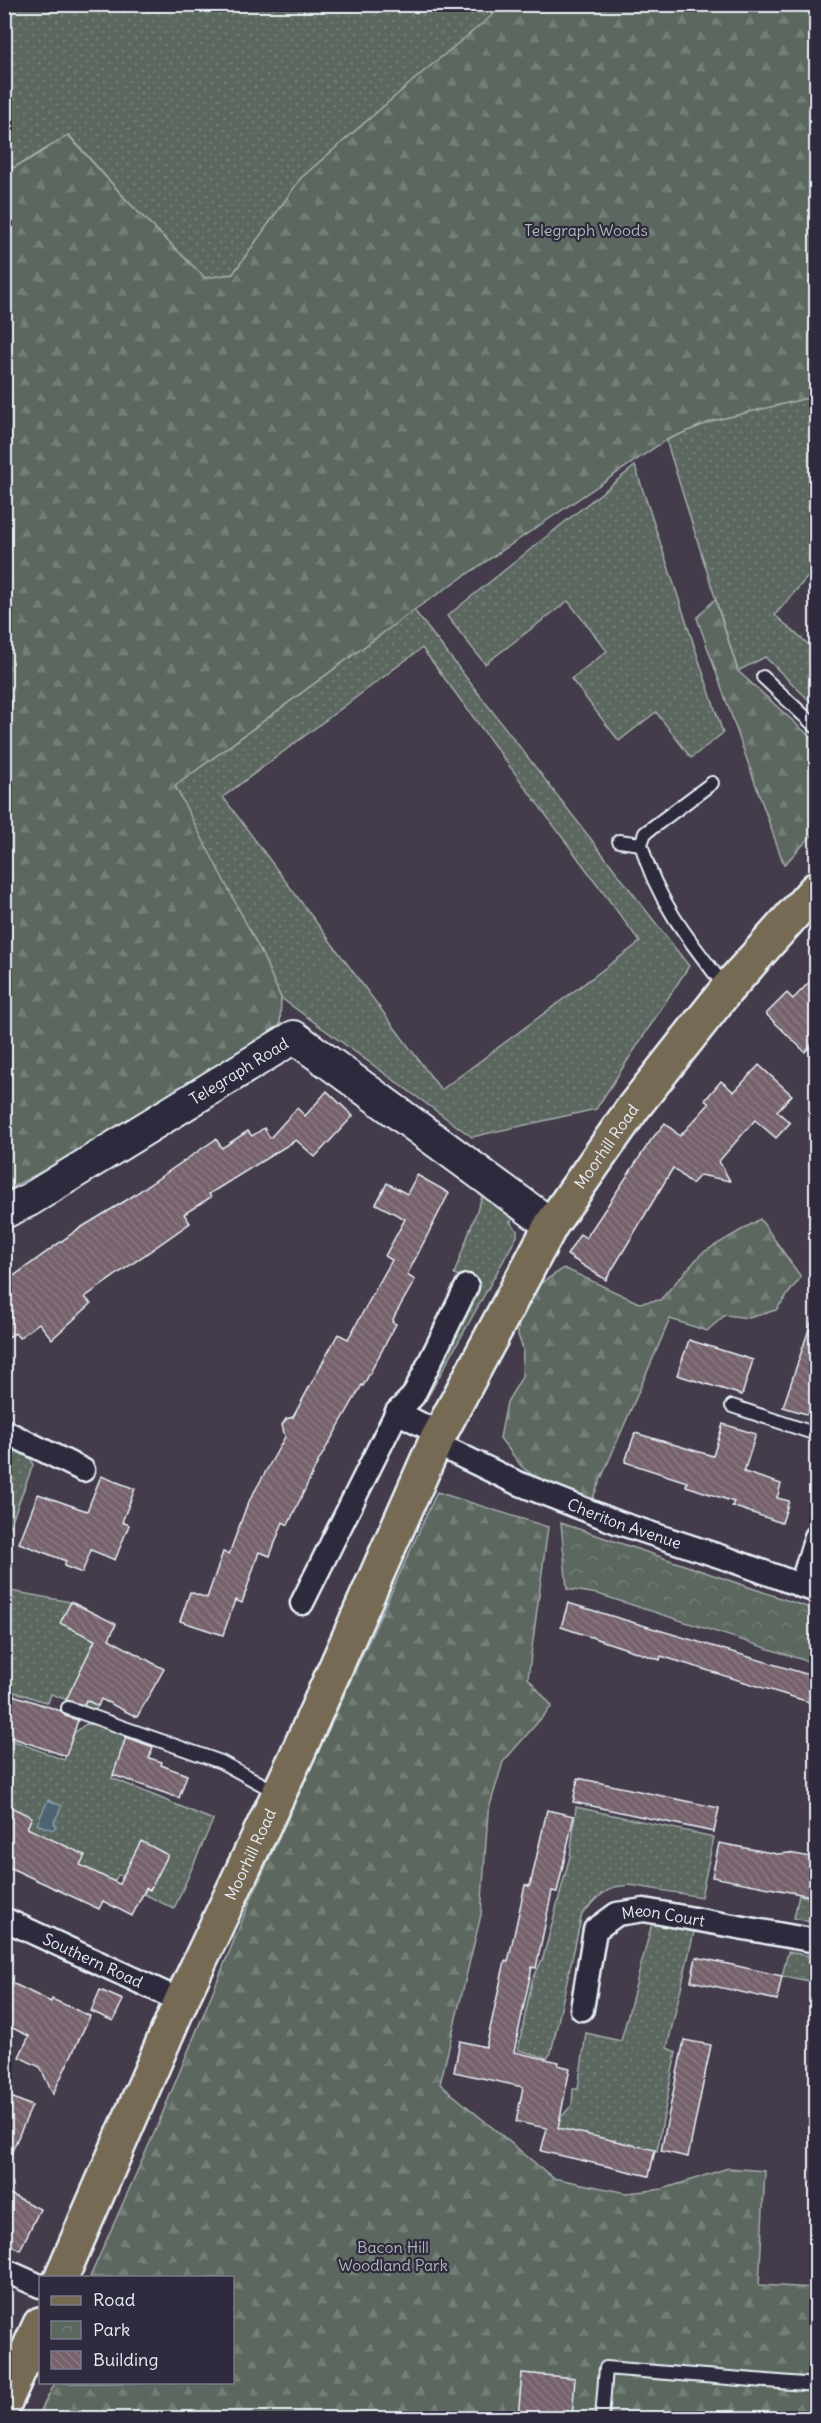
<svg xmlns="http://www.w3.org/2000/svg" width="821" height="2423" font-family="Delius,sans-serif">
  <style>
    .grass { fill: url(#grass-dots); stroke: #a2acab; stroke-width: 1.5; fill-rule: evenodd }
    .forest { fill: url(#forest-firs); stroke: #a2acab; stroke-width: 1.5 }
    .park { fill: url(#park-crowns); stroke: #a2acab; stroke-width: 1.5 }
    .water { fill: #4b6473; stroke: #8a9ca8; stroke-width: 1.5 }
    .building { fill: url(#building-back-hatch); stroke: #e8f1f8; stroke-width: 1.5 }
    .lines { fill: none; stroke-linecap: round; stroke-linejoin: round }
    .lane-casing { stroke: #e8f1f8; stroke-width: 16 }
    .street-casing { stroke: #e8f1f8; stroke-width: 27 }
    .secondary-casing { stroke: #e8f1f8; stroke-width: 36 }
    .primary-casing { stroke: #e8f1f8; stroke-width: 38 }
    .lane { stroke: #2f2a3d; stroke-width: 12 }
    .street { stroke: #2f2a3d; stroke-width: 22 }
    .secondary { stroke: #2f2a3d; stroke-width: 32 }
    .primary { stroke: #776a54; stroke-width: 33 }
    .labels { text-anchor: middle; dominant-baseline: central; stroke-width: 4.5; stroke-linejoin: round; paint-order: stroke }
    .park-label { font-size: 16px; fill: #b0baba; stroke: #2f2a3d }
    .street-label { font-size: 16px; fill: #e8f1f8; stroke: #2f2a3d }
  </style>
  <defs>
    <pattern id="grass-dots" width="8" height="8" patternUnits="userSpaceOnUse" patternTransform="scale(1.5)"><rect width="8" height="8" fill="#5b685e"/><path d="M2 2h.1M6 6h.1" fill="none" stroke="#737e76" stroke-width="1.8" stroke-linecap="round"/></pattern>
    <pattern id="forest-firs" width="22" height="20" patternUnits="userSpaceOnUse" patternTransform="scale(1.5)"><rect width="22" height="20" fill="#5b685e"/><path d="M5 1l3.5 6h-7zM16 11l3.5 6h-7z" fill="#737e76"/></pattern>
    <pattern id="park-crowns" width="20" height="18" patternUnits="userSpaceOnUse" patternTransform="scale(1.5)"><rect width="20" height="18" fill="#5b685e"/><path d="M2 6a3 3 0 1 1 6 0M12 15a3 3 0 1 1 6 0" fill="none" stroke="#737e76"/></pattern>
    <pattern id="building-back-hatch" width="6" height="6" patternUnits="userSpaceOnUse" patternTransform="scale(1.5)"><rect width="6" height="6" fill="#76626c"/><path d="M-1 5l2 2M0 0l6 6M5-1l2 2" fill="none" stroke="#8a7982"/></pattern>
  </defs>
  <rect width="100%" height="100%" fill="#443b4b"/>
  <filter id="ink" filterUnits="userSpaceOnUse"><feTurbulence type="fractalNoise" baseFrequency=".0167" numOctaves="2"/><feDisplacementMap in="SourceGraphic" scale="12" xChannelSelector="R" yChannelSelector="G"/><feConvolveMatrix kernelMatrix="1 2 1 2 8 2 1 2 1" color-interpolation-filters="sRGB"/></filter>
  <g filter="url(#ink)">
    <g class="grass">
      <path d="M5,5H506L422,73L301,178L233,274L205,278L130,204L69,135L30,159L5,172Z"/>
      <path d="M816,396V567L775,615L816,651V707L765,657L738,671L666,440L712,421Z"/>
      <path d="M635,466L723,733L691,758L656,712L619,741L571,679L607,651L568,601L485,664L447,616Z"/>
      <path d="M414,610L689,966L596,1109L472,1137L281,998L175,786ZM422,648L640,942L441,1090L223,797Z"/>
      <path d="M483,1194L514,1219L510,1222L517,1230V1236L425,1402L423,1400L469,1280L454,1274Z"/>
      <path d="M5,1442L31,1459L33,1465L5,1539Z"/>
      <path d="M5,1590L71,1602L61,1623L105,1645L70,1692L98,1706L95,1710L51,1694L48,1703L15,1692L5,1718Z"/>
      <path d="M86,1724L103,1725L128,1734L112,1778L213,1820L174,1909L144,1894L147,1888L150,1890L168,1855L141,1842L123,1876L118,1875L114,1882L67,1859L72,1849L57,1842L52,1851L23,1838L28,1827L5,1817L8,1806L4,1804V1737L64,1760L74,1733Z"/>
      <path d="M576,1807L714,1837L701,1897L630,1885L614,1887L602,1894L582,1914L551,2053L547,2058L518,2050L532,1981L543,1958L570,1856Z"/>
      <path d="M799,1895L816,1899V1923L794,1918Z"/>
      <path d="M655,1912L697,1919L667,2048L676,2052L657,2151L552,2127L572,2105L573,2089H578L586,2033L621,2041Z"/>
      <path d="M788,1952L816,1957V1982L782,1976Z"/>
    </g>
    <g class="forest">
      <path d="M506,4L816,5V396L712,421L666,440L414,610L175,786L262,954L281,998L280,1026L48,1168L5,1191V172L30,159L68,135L130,204L205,278L233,274L301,178L422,73Z"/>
      <path d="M715,599L738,671L816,742V831L784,865L697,618Z"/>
      <path d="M760,1219L801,1277L776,1310L749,1318L725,1315L707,1331L670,1319L591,1502L549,1487L522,1467L500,1438L507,1402L522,1377L523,1349L518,1335L521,1296L564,1268L639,1303L660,1300L702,1253Z"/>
      <path d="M437,1492L548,1527L528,1678L552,1706L503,1762L488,1812L481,1915L440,2084L553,2178L627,2193L663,2189L728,2168L765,2171L759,2285L816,2288V2418H37L55,2383L232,2382V2278L90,2277L156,2129L251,1899Z"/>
    </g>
    <path class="park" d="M561,1523L816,1610V1664L598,1594L567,1589Z"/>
    <path class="water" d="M48,1800L62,1806L54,1822L56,1827L52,1830L37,1824Z"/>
    <g class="building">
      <path d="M816,975V1040L805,1052L766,1014L787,993L793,999Z"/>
      <path d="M759,1065L792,1095L777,1111L790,1123L776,1138L755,1120L719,1161L730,1181L700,1175L692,1184L673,1168L606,1280L567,1255L580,1234L586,1238L651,1140L665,1123L680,1136L709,1104L705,1100L721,1081L734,1092Z"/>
      <path d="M327,1091L353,1116L315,1157L296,1140L209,1194L211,1197L184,1214L190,1223L85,1297L91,1304L52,1339L39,1323L19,1338L15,1333L4,1340V1283L77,1230L125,1201L216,1139L222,1148L248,1131L252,1136L264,1128L270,1138L297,1108L305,1116Z"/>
      <path d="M417,1175L449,1193L407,1275L415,1280L395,1315L392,1322L396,1324L363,1386L362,1385L317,1464L288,1525L283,1522L270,1556L259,1552L242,1603L235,1600L223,1635L180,1621L190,1592L207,1598L223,1552L229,1554L247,1505L285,1437L282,1425L286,1419L293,1417L338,1334L348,1339L392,1260L385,1256L405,1219L376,1204L387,1183L407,1194Z"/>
      <path d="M813,1317H816V1417L783,1407Z"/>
      <path d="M689,1340L753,1360L742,1395L677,1375Z"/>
      <path d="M723,1424L756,1434L744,1472L781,1484L777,1498L789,1501L782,1523L732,1506L734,1502L686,1486L687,1482L625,1462L635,1433L713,1456Z"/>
      <path d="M101,1476L135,1489L122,1522L129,1525L115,1560L91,1550L82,1573L64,1566L66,1561L19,1543L38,1494L87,1511Z"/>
      <path d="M71,1602L116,1624L109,1639L164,1669L137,1717L101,1699L98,1706L86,1700L84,1705L66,1700L95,1640L60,1623Z"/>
      <path d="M568,1603L816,1677L809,1702L661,1656L660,1660L561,1627Z"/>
      <path d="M13,1695L61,1711L65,1716L78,1720L66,1756L4,1735V1718Z"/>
      <path d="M126,1737L153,1747L149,1758L162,1762L161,1765L187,1775L179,1798L113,1775Z"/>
      <path d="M578,1778L719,1808L714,1832L573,1802Z"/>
      <path d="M4,1804L32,1817L27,1828L85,1855L80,1865L119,1884L141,1841L168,1855L150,1890L146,1888L132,1916L103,1901L99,1909L4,1865Z"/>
      <path d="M547,1810L574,1816L557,1892L552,1891L536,1968L532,1967L514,2052L559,2062L558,2065L570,2068L558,2128L655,2150L649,2176L541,2151L547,2128L516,2122L523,2087L454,2072L460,2041L486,2047L505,1961L508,1962L525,1885L530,1886Z"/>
      <path d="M719,1843L777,1854L789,1853L816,1858V1897L712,1877Z"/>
      <path d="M696,1957L782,1976L777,2000L691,1981Z"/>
      <path d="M4,1979L51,2002L52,1999L90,2016L53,2094L40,2067L19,2057L29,2036L4,2024Z"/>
      <path d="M100,1990L123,2000L113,2021L91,2011Z"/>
      <path d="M684,2040L711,2045L688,2157L661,2151Z"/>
      <path d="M4,2094L32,2106L4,2169Z"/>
      <path d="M4,2191L40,2209L20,2250L4,2243Z"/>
      <path d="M522,2373L575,2378L572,2418H518Z"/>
    </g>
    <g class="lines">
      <defs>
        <g id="lane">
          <path d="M763,677L816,727"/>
          <path d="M712,783L645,833L641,844C656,900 691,943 726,988"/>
          <path d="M619,841L641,844"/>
          <path d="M732,1406L816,1434"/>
          <path d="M68,1708L221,1762L278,1793"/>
          <path d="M602,2418L606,2368L816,2385"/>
        </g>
        <g id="street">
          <path d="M397,1412L440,1434"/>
          <path d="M4,1431L83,1470"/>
          <path id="s1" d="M435,1443L515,1482L619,1523L731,1560L816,1591"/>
          <path d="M801,1586L816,1537"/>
          <path d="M302,1603L397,1412L413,1396L467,1286"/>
          <path id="s2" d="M4,1919L181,2001"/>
          <path id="s3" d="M582,2009L595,1930L617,1914L644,1910L816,1941"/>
          <path d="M4,2270L40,2286"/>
        </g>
        <g id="secondary">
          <path id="s4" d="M4,1212L29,1200L294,1037L551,1225"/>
        </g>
        <g id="primary">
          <path id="s5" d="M61,2278L181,2001L296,1757L435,1443L551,1225L633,1108L727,989L816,889"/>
          <path d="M4,2404L40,2324"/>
        </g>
      </defs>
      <use href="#lane" class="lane-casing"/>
      <use href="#street" class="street-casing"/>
      <use href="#secondary" class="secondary-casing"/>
      <use href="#primary" class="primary-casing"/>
      <use href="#lane" class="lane"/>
      <use href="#street" class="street"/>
      <use href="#secondary" class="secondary"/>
      <use href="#primary" class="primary"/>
    </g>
  </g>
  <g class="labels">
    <g class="park-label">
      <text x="586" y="230">Telegraph Woods</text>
      <text x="393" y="2247">Bacon Hill<tspan x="393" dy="18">Woodland Park</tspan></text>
    </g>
    <g class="street-label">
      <text stroke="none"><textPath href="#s4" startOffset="274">Telegraph Road</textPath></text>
      <text stroke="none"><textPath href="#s5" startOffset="1258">Moorhill Road</textPath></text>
      <text stroke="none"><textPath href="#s1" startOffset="206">Cheriton Avenue</textPath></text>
      <text stroke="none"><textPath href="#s5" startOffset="464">Moorhill Road</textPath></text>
      <text stroke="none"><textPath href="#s3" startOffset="154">Meon Court</textPath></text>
      <text stroke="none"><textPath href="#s2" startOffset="98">Southern Road</textPath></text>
    </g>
  </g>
  <rect width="821" height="2423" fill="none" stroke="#2f2a3d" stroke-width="24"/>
  <rect x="12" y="12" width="797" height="2399" fill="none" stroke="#e8f1f8" stroke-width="2" filter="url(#ink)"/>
  <rect x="39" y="2276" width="195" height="108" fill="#2f2a3d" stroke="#797a88" stroke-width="1.5"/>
  <rect x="51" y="2296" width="30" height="9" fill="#776a54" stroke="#797a88" stroke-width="1.5"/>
  <text x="93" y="2306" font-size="18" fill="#e8f1f8">Road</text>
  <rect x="51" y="2321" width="30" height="18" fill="url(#park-crowns)" stroke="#797a88" stroke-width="1.5"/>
  <text x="93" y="2336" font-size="18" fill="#e8f1f8">Park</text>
  <rect x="51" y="2351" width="30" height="18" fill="url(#building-back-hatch)" stroke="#797a88" stroke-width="1.5"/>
  <text x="93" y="2366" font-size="18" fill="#e8f1f8">Building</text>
</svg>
